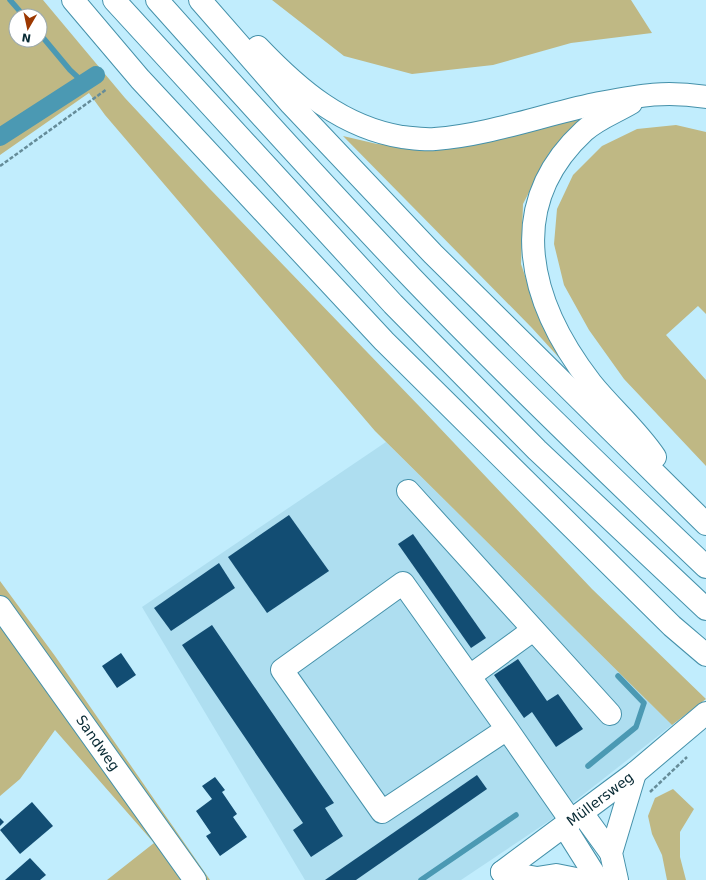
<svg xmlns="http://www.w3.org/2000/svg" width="706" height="880" font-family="'DejaVu Sans',sans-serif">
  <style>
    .built { fill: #aedef0 }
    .green { fill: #bfb884; fill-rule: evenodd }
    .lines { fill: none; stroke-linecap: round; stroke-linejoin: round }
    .stream { stroke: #4b99b3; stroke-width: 5.5 }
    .canal { stroke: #4b99b3; stroke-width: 18 }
    .building { fill: #124d73 }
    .minor-casing { stroke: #4591aa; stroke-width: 24 }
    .major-casing { stroke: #4591aa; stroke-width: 24 }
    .highway-casing { stroke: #4591aa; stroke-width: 24 }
    .path { stroke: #658c99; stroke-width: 2.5; stroke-dasharray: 4 2; stroke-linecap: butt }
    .minor { stroke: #fff; stroke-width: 22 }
    .major { stroke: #fff; stroke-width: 22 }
    .highway { stroke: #fff; stroke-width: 22 }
    .labels { text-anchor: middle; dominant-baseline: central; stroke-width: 4; stroke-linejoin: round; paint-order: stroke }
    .street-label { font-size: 14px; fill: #072933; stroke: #fff }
  </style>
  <rect width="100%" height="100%" fill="#c1edfd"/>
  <path class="built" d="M386,442L672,725L552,819L461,880H305L142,607Z"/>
  <g class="green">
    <path d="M0,0H43L125,98L209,188L420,407L592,589L706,699L672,725L375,431L105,115L89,93L0,155ZM16,16H40V40H16Z"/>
    <path d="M272,0H631L652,33L571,43L493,65L412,74L344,56Z"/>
    <path d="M591,109L549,153L523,204L521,264L542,326L563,362L532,328L343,136L377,144L447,149Z"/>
    <path d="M676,125L706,132V314L698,306L666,335L706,380V466L624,379L589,330L564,285L554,244L557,209L573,175L602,146L637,129Z"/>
    <path d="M0,581L55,656L210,880H107L154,843L55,730L20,779L0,796Z"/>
    <path d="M673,789L694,809L680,832V857L686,880H667L662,855L652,834L648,816L655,798Z"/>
  </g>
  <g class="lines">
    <g class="stream">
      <path d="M10,0L24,16"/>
      <path d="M40,34L70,70L84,83"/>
      <path d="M588,766L636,727L644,703L618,676"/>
      <path d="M421,880L516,815"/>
    </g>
    <path class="canal" d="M0,137L96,75"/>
  </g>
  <g class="building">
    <path d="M289,515L329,571L267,613L228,557Z"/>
    <path d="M413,534L486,638L471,648L398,544Z"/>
    <path d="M219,563L235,588L171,631L154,608Z"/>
    <path d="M212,625L334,803L325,808L343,836L311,857L293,830L303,823L182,645Z"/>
    <path d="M121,653L136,675L117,688L102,666Z"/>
    <path d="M518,659L547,701L558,694L583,729L556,747L532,712L524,718L494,675Z"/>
    <path d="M477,775L487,789L356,880H325Z"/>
    <path d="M215,777L225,790L222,792L237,814L233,817L247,837L220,856L206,836L211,833L196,811L212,799L202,786Z"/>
    <path d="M32,802L53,826L20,854L0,830Z"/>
    <path d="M0,818L4,822L0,826Z"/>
    <path d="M30,858L46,875L40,880H5Z"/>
  </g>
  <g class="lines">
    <defs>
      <g id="minor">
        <path d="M408,491L610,714"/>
        <path d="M0,607L195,880"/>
        <path d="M470,676L533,630"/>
        <path d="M507,729L382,812L282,670L403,583L507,729L571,821"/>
      </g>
      <path id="major" d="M502,872L635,773L706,713"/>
      <g id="highway">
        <path d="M73,0L140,79L384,341L672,626L706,655"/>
        <path d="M114,0L393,304L537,450L706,609"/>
        <path d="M157,0C241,94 325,187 412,278C507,377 606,472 706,567"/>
        <path d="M200,0L291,104L433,254L706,524"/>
        <path d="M258,47C299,90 342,127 402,137C412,138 424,140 435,139C489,135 542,115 595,104C637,96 663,90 706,97"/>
        <path d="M631,103C616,112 597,119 584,131C502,207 530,304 591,383C611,408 637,430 655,457"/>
        <path d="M582,813L611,853"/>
        <path d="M564,826L598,880"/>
        <path d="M502,872L537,878L556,875L581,880"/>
        <path d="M617,880L611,853L635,773"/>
      </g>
    </defs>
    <use href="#minor" class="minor-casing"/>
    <use href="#major" class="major-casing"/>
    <use href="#highway" class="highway-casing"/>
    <g class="path">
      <path d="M0,166L107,89"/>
      <path d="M650,792L687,757"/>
    </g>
    <use href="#minor" class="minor"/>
    <use href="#major" class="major"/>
    <use href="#highway" class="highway"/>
  </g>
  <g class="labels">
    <g class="street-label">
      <text transform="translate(98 743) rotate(55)">Sandweg</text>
      <text transform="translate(600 799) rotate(-37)">Müllersweg</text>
    </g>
  </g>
  <g transform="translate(28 28) rotate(189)"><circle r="19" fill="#ffffff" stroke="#9ca9ad"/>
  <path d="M0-3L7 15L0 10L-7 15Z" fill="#9c3801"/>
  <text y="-6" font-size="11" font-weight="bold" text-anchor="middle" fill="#072933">N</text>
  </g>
</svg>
